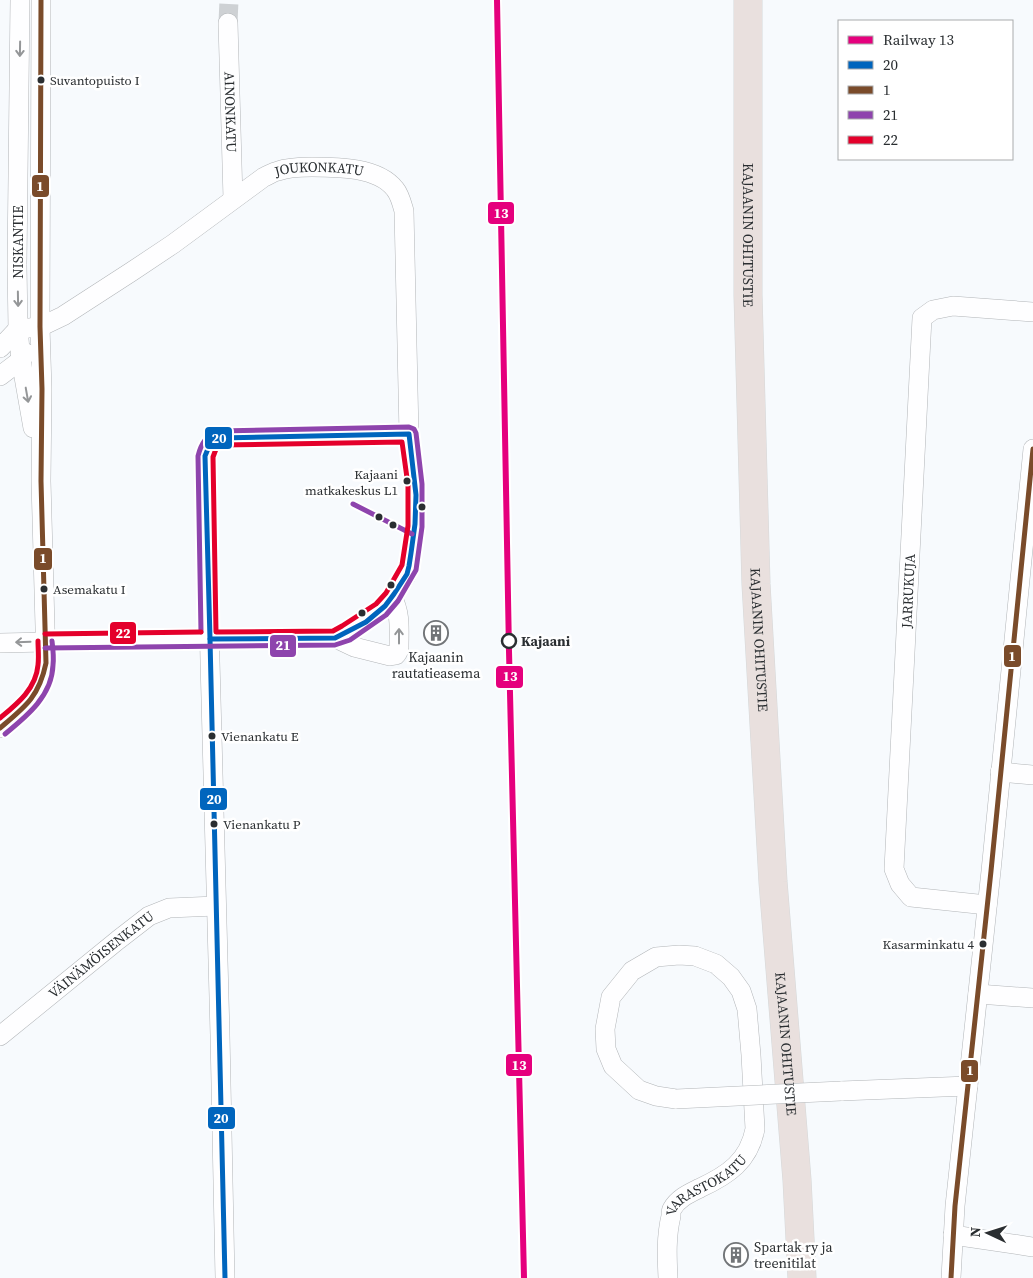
<svg xmlns="http://www.w3.org/2000/svg" width="1033" height="1278" font-family="'Source Serif 4',serif">
  <style>
    .lines { fill: none; stroke-linecap: round; stroke-linejoin: round }
    .minor-tunnel { stroke: #ced1d4; stroke-width: 19; stroke-dasharray: 19 9; stroke-linecap: butt }
    .minor-casing { stroke: #b2b5b8; stroke-width: 20 }
    .highway-casing { stroke: #d5d8d9; stroke-width: 29 }
    .minor { stroke: #fefeff; stroke-width: 19 }
    .highway { stroke: #e9e0de; stroke-width: 28 }
    .minor-bridge-casing { stroke: #b2b5b8; stroke-width: 20; stroke-linecap: butt }
    .minor-bridge { stroke: #fefeff; stroke-width: 19 }
    .bus-1-casing { stroke: #fff; stroke-width: 9 }
    .bus-2-casing { stroke: #fff; stroke-width: 9 }
    .bus-3-casing { stroke: #fff; stroke-width: 9 }
    .bus-4-casing { stroke: #fff; stroke-width: 9 }
    .bus-1 { stroke: #0065bd; stroke-width: 5 }
    .bus-2 { stroke: #7a4b2a; stroke-width: 5 }
    .bus-3 { stroke: #8e44ad; stroke-width: 5 }
    .bus-4 { stroke: #e4002b; stroke-width: 5 }
    .rail-1-casing { stroke: #fff; stroke-width: 10 }
    .rail-1 { stroke: #e5007d; stroke-width: 6 }
    .oneway { stroke: #949698 }
    .bus-dot { fill: #2a2e31; stroke: #fff; stroke-width: 2 }
    .stop-dot { fill: #fff; stroke: #2a2e31; stroke-width: 2.5 }
    .labels { text-anchor: middle; dominant-baseline: central; stroke-width: 5; stroke-linejoin: round; paint-order: stroke }
    .bus-label { font-size: 13px; fill: #2a2e31; stroke: #fff; text-anchor: start }
    .street-label { font-size: 14px; fill: #2a2e31; stroke: #fff }
    .stop-label { font-size: 14px; font-weight: bold; fill: #2a2e31; stroke: #fff; text-anchor: start }
    .poi-label { font-size: 14px; fill: #2a2e31; stroke: #fff }
    .line-badge { stroke: #fff; stroke-width: 2 }
    .badge-label { font-size: 14px; text-anchor: middle; font-weight: bold; fill: #fff }
  </style>
  <rect width="100%" height="100%" fill="#f7fafd"/>
  <g class="lines">
    <path class="minor-tunnel" d="M228,23L229,0"/>
    <defs>
      <g id="minor">
        <path d="M20,0L17,265L18,329L21,360L33,428"/>
        <path id="s1" d="M228,23L233,199"/>
        <path id="s2" d="M0,348L18,329L40,327L63,316L131,272L173,244L264,177C269,175 273,172 278,171C289,167 301,167 312,167C338,167 378,167 395,189C400,195 402,204 404,211L409,434L415,485V527L410,563L409,568L406,576L392,597L381,610L346,633L335,638L187,639L0,643"/>
        <path d="M0,376L21,360L26,353"/>
        <path d="M335,638L354,647L390,656L396,655L398,652L399,647C399,630 401,613 392,597"/>
        <path d="M0,728C25,707 40,698 46,663L41,481L42,389L40,327L41,0"/>
        <path d="M1000,772L1033,775"/>
        <path id="s3" d="M987,905L911,897L900,884L894,869L922,318L933,310L953,306L1033,312"/>
        <path d="M978,994L1033,998"/>
        <path id="s4" d="M0,1036L118,940L149,916L169,908L216,906"/>
        <path d="M841,1091L968,1086"/>
        <path d="M953,1235L1033,1247"/>
        <path d="M225,1278L220,1035L210,661L207,517L205,456L210,444L219,438L409,434"/>
        <path id="s5" d="M668,1278C667,1257 666,1237 671,1216C671,1214 671,1211 672,1209C678,1198 690,1193 700,1188C728,1175 749,1161 755,1129L751,1055L747,1009L741,991L731,977L716,964L695,956L679,955L656,957L632,971L611,997L605,1029L606,1049L613,1066L639,1090L656,1096L676,1099"/>
        <path d="M951,1278L955,1206L991,871L1033,449"/>
      </g>
      <g id="highway">
        <path id="s6" d="M748,0V295L756,584L773,882L797,1180L802,1278"/>
      </g>
    </defs>
    <use href="#minor" class="minor-casing"/>
    <use href="#highway" class="highway-casing"/>
    <use href="#minor" class="minor"/>
    <use href="#highway" class="highway"/>
    <defs>
      <path id="minor-bridge" d="M676,1099L841,1091"/>
    </defs>
    <use href="#minor-bridge" class="minor-bridge-casing"/>
    <use href="#minor-bridge" class="minor-bridge"/>
    <defs>
      <g id="bus-1">
        <path d="M409,434L416,495L415,524L411,553L409,566L407,574L394,594L385,606L366,622L335,638L210,639L205,456L210,444L219,438Z"/>
        <path d="M210,639L225,1278"/>
      </g>
      <g id="bus-2">
        <path d="M0,728C25,707 39,697 46,663L41,481L42,389L40,327L41,0"/>
        <path d="M951,1278L955,1206L991,871L1033,449"/>
      </g>
      <g id="bus-3">
        <path d="M353,504L412,534"/>
        <path d="M45,648L335,645L350,640L386,615L398,601L416,570L422,527V484L416,433L414,429L409,427L219,431C206,435 201,444 198,456L201,632"/>
        <path d="M5,734C27,716 52,696 53,665C54,657 53,649 52,641"/>
      </g>
      <g id="bus-4">
        <path d="M402,442L408,485V526L402,565L386,593L376,604L342,626L333,631L216,632L213,457L216,449L221,445Z"/>
        <path d="M45,634L201,632"/>
        <path d="M0,718C17,704 36,689 38,665C39,657 38,649 38,641"/>
      </g>
    </defs>
    <use href="#bus-1" class="bus-1-casing"/>
    <use href="#bus-2" class="bus-2-casing"/>
    <use href="#bus-3" class="bus-3-casing"/>
    <use href="#bus-4" class="bus-4-casing"/>
    <use href="#bus-1" class="bus-1"/>
    <use href="#bus-2" class="bus-2"/>
    <use href="#bus-3" class="bus-3"/>
    <use href="#bus-4" class="bus-4"/>
    <defs>
      <path id="rail-1" d="M497,0L509,651L524,1278"/>
    </defs>
    <use href="#rail-1" class="rail-1-casing"/>
    <use href="#rail-1" class="rail-1"/>
  </g>
  <defs><path id="oneway-shaft" d="M-6 0H5M1.5-3L5.5 0L1.5 3" fill="none" stroke-width="1.6" stroke-linecap="round" stroke-linejoin="round" transform="scale(1.25)"/></defs>
  <g class="oneway">
    <use href="#oneway-shaft" transform="translate(20 49) rotate(91)"/>
    <use href="#oneway-shaft" transform="translate(18 299) rotate(89)"/>
    <use href="#oneway-shaft" transform="translate(27 395) rotate(80)"/>
    <use href="#oneway-shaft" transform="translate(399 636) rotate(-90)"/>
    <use href="#oneway-shaft" transform="translate(23 642) rotate(178)"/>
  </g>
  <defs>
    <symbol id="building-ring" viewBox="-11 -11 22 22"><circle r="9.5" fill="#fff" stroke="#727578" stroke-width="1.5"/><path d="M-4-6H4V6H1V3H-1V6H-4ZM-2.5-4.3h1.7v1.8h-1.7ZM.8-4.3h1.7v1.8H.8ZM-2.5-1h1.7V.8h-1.7ZM.8-1h1.7V.8H.8Z" fill="#727578"/></symbol>
  </defs>
  <g fill-rule="evenodd">
    <use href="#building-ring" x="422" y="619" width="28" height="28"/>
    <use href="#building-ring" x="722" y="1241" width="28" height="28"/>
  </g>
  <g class="bus-dot">
    <circle cx="41" cy="80" r="4.5"/>
    <circle cx="407" cy="481" r="4.5"/>
    <circle cx="422" cy="507" r="4.5"/>
    <circle cx="379" cy="517" r="4.5"/>
    <circle cx="393" cy="525" r="4.5"/>
    <circle cx="391" cy="585" r="4.5"/>
    <circle cx="44" cy="589" r="4.5"/>
    <circle cx="362" cy="613" r="4.5"/>
    <circle cx="212" cy="736" r="4.5"/>
    <circle cx="214" cy="824" r="4.5"/>
    <circle cx="983" cy="944" r="4.5"/>
  </g>
  <circle class="stop-dot" cx="509" cy="641" r="7"/>
  <g class="labels">
    <g class="bus-label">
      <text x="50" y="80">Suvantopuisto I</text>
      <text x="398" y="474" text-anchor="end">Kajaani<tspan x="398" dy="16">matkakeskus L1</tspan></text>
      <text x="53" y="589">Asemakatu I</text>
      <text x="221" y="736">Vienankatu E</text>
      <text x="223" y="824">Vienankatu P</text>
      <text x="974" y="944" text-anchor="end">Kasarminkatu 4</text>
    </g>
    <g class="street-label">
      <text stroke="none"><textPath href="#s1" startOffset="89">AINONKATU</textPath></text>
      <text stroke="none"><textPath href="#s2" startOffset="375">JOUKONKATU</textPath></text>
      <text stroke="none"><textPath href="#s6" startOffset="235">KAJAANIN OHITUSTIE</textPath></text>
      <text transform="translate(18 242) rotate(-90)">NISKANTIE</text>
      <text stroke="none"><textPath href="#s3" startOffset="388">JARRUKUJA</textPath></text>
      <text stroke="none"><textPath href="#s6" startOffset="640">KAJAANIN OHITUSTIE</textPath></text>
      <text stroke="none"><textPath href="#s4" startOffset="130">VÄINÄMÖISENKATU</textPath></text>
      <text stroke="none"><textPath href="#s6" startOffset="1045">KAJAANIN OHITUSTIE</textPath></text>
      <text stroke="none"><textPath href="#s5" startOffset="111">VARASTOKATU</textPath></text>
    </g>
    <g class="stop-label">
      <text x="521" y="641">Kajaani</text>
    </g>
    <g class="poi-label">
      <text x="436" y="657">Kajaanin<tspan x="436" dy="16">rautatieasema</tspan></text>
      <text x="754" y="1247" text-anchor="start">Spartak ry ja<tspan x="754" dy="16">treenitilat</tspan></text>
    </g>
  </g>
  <g class="line-badge">
    <rect x="31" y="174" width="19" height="24" rx="5" fill="#7a4b2a"/>
    <rect x="487" y="201" width="28" height="24" rx="5" fill="#e5007d"/>
    <rect x="204" y="426" width="29" height="24" rx="5" fill="#0065bd"/>
    <rect x="33" y="547" width="20" height="24" rx="5" fill="#7a4b2a"/>
    <rect x="109" y="621" width="28" height="24" rx="5" fill="#e4002b"/>
    <rect x="269" y="634" width="28" height="24" rx="5" fill="#8e44ad"/>
    <rect x="1003" y="644" width="19" height="24" rx="5" fill="#7a4b2a"/>
    <rect x="495" y="665" width="29" height="24" rx="5" fill="#e5007d"/>
    <rect x="199" y="787" width="29" height="24" rx="5" fill="#0065bd"/>
    <rect x="505" y="1053" width="28" height="24" rx="5" fill="#e5007d"/>
    <rect x="960" y="1059" width="19" height="24" rx="5" fill="#7a4b2a"/>
    <rect x="207" y="1106" width="29" height="24" rx="5" fill="#0065bd"/>
  </g>
  <g class="badge-label">
    <text x="40" y="191">1</text>
    <text x="501" y="218">13</text>
    <text x="219" y="443">20</text>
    <text x="43" y="563">1</text>
    <text x="123" y="638">22</text>
    <text x="283" y="650">21</text>
    <text x="1012" y="661">1</text>
    <text x="510" y="681">13</text>
    <text x="214" y="804">20</text>
    <text x="519" y="1070">13</text>
    <text x="970" y="1075">1</text>
    <text x="221" y="1123">20</text>
  </g>
  <rect x="838" y="20" width="175" height="140" fill="#ffffff" stroke="#aaabad"/>
  <rect x="848" y="36" width="25" height="8" fill="#e5007d" stroke="#aaabad"/>
  <text x="883" y="45" font-size="15" fill="#2a2e31">Railway 13</text>
  <rect x="848" y="61" width="25" height="8" fill="#0065bd" stroke="#aaabad"/>
  <text x="883" y="70" font-size="15" fill="#2a2e31">20</text>
  <rect x="848" y="86" width="25" height="8" fill="#7a4b2a" stroke="#aaabad"/>
  <text x="883" y="95" font-size="15" fill="#2a2e31">1</text>
  <rect x="848" y="111" width="25" height="8" fill="#8e44ad" stroke="#aaabad"/>
  <text x="883" y="120" font-size="15" fill="#2a2e31">21</text>
  <rect x="848" y="136" width="25" height="8" fill="#e4002b" stroke="#aaabad"/>
  <text x="883" y="145" font-size="15" fill="#2a2e31">22</text>
  <g transform="translate(988 1233) rotate(274)" stroke="#ffffff" stroke-width="4" paint-order="stroke">
  <path d="M0-4L9 19L0 12L-9 19Z" fill="#2a2e31"/>
  <text y="-8" font-size="14" font-weight="bold" text-anchor="middle" fill="#2a2e31">N</text>
  </g>
</svg>
